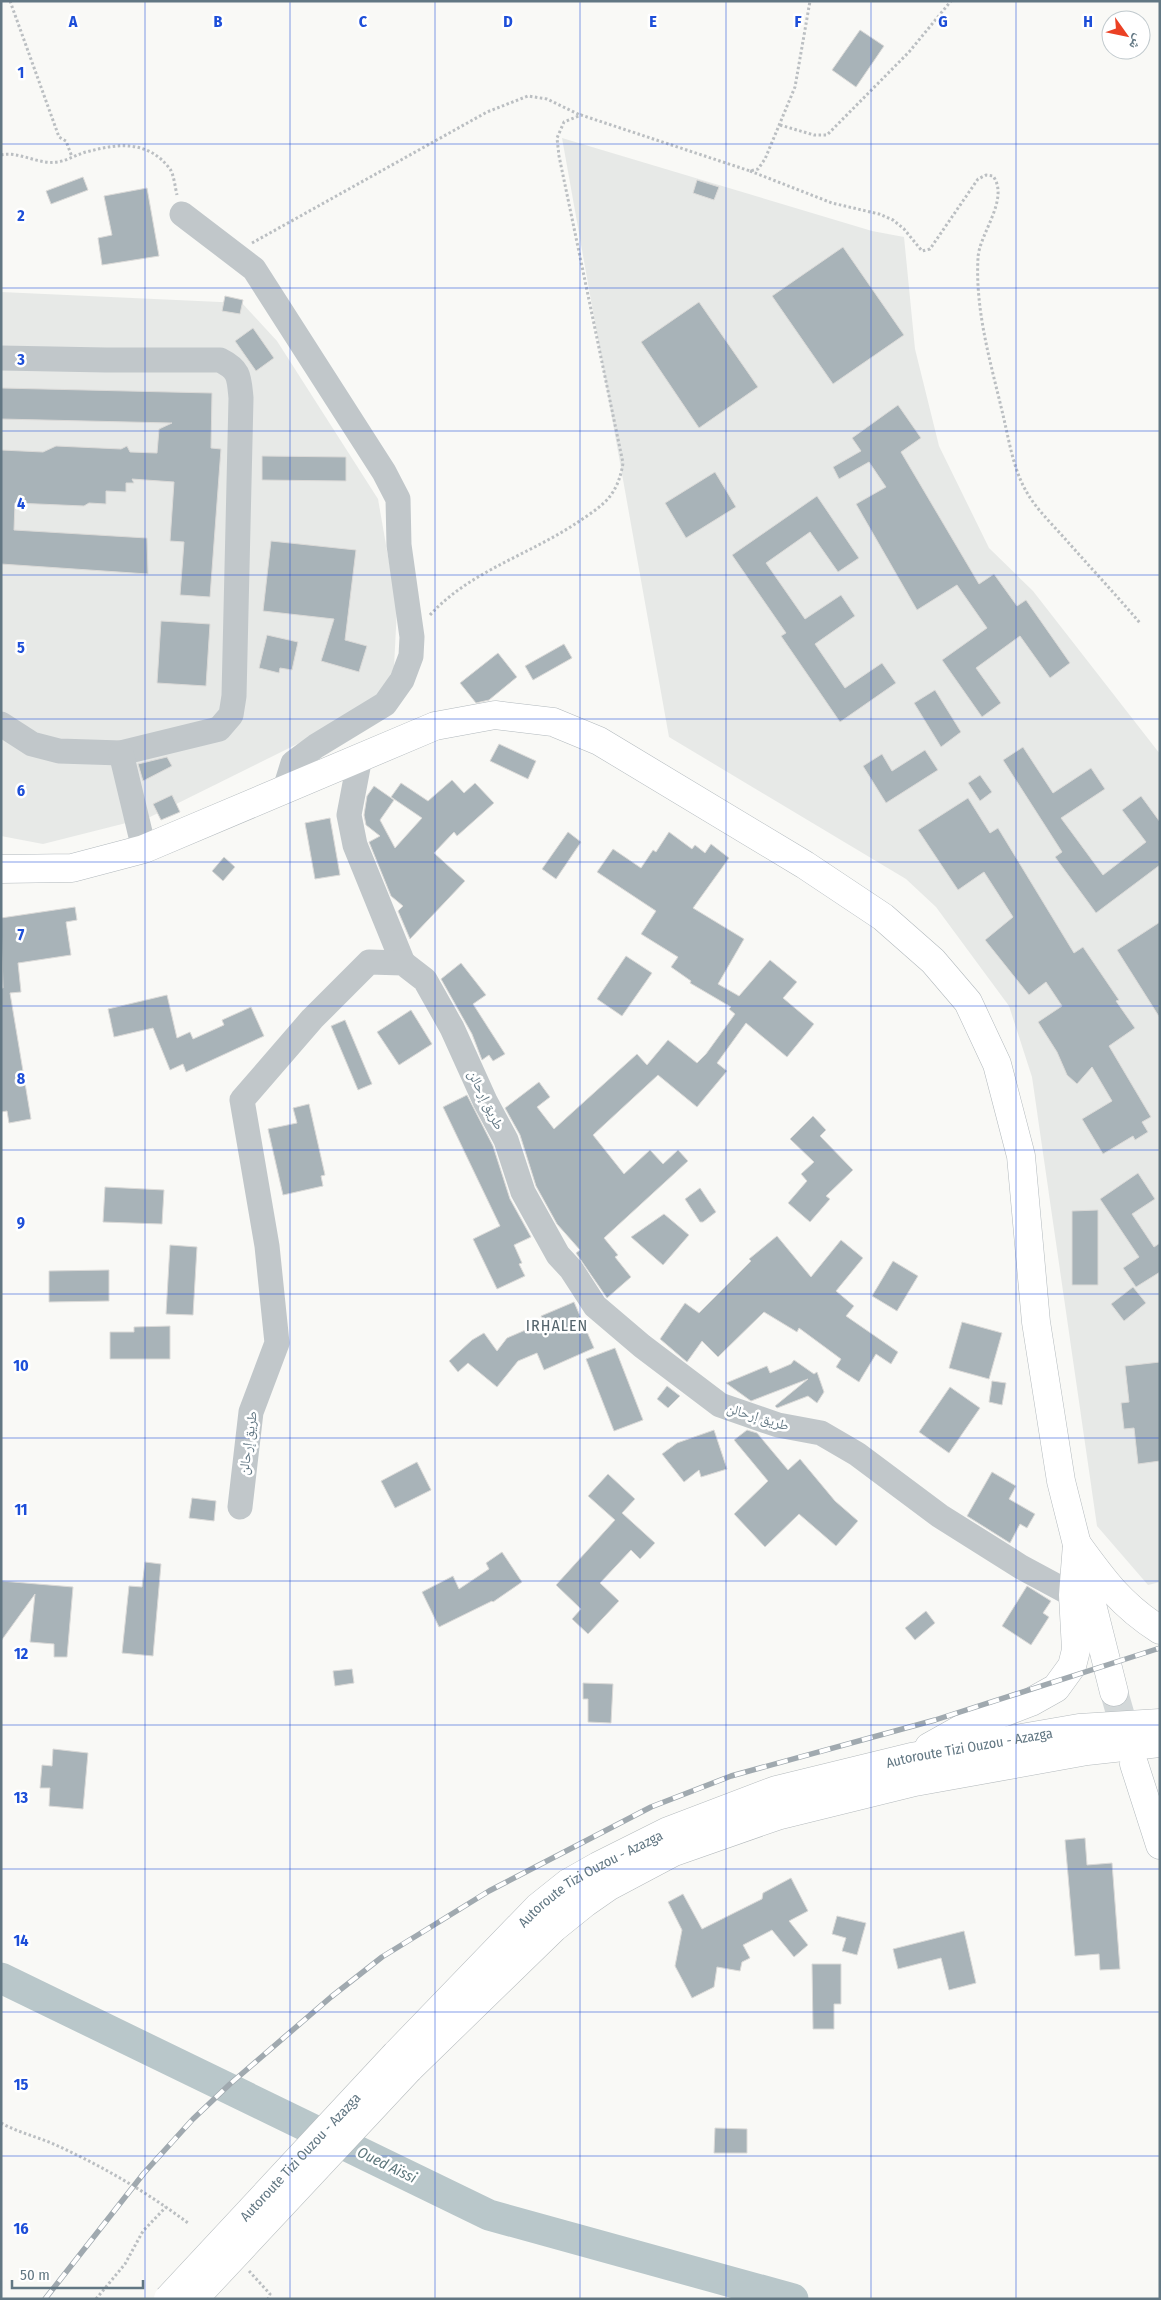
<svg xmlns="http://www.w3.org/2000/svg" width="1161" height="2300" font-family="'Fira Sans Condensed','Noto Naskh Arabic',sans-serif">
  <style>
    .built { fill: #e7e9e7 }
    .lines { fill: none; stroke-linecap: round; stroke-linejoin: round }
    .river { stroke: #b9c7ca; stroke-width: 31 }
    .building { fill: #a8b3b8; stroke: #dbdad8 }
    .major-tunnel { stroke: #d3d8d9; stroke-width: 28; stroke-dasharray: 28 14; stroke-linecap: butt }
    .major-casing { stroke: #b2b9bd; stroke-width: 29 }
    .highway-casing { stroke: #b4babd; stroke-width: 29 }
    .path { stroke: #bbbfc2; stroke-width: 3; stroke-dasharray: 2.5 2.5; stroke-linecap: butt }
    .minor { stroke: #c1c7ca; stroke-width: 25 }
    .major { stroke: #fff; stroke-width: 28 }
    .highway { stroke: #fff; stroke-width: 28 }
    .rail-casing { stroke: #a0a9af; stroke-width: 5.5 }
    .rail { stroke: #fff; stroke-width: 4; stroke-dasharray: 11; stroke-linecap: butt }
    .highway-bridge-casing { stroke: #b4babd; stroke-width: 29; stroke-linecap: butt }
    .highway-bridge { stroke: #fff; stroke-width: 28 }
    .grid { fill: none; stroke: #1d4ed8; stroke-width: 1; stroke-opacity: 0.55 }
    .labels { text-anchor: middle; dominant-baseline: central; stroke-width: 5; stroke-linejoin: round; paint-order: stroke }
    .street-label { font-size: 14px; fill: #627783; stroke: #fff }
    .water-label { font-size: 15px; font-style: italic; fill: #5e777c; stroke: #fff }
    .quarter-label { font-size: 16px; letter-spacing: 1px; fill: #55656d; stroke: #fff }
    .grid-label { font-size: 16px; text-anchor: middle; font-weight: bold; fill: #1d4ed8; stroke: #fff; stroke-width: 5; stroke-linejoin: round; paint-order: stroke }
  </style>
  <rect width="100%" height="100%" fill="#f9f9f6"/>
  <g class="built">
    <path d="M562,138L872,231L904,237L915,349L939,446L989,548L1033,591L1160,754V1582L1148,1585L1097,1526L1032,1077L1009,1006L936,907L906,879L669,737Z"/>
    <path d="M1,292L242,303L277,341L378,499L397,608L394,667L376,705L150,817L43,844L1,836Z"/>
  </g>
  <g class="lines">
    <path class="river" d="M1,1978L489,2215L793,2299"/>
  </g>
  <g class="building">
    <path d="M860,30L884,46L856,87L832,70Z"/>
    <path d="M83,177L88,190L51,204L46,191Z"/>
    <path d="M697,180L719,187L714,200L693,193Z"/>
    <path d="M147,188L159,256L102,265L98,238L112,235L104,196Z"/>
    <path d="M843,247L904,335L833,384L772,296Z"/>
    <path d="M225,296L243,300L240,314L222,311Z"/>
    <path d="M699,302L758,387L699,428L641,342Z"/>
    <path d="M253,328L274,358L256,371L235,341Z"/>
    <path d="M1,388L212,393L211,448L221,449L210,597L180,595L184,542L170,541L174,482L132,479L134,483H126V492L106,491V504L89,503L84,506L15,503L14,530L147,538L148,574L1,564V450L43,452L56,446L121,449L127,446L130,452L157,453L159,429L172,423L1,419Z"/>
    <path d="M898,405L921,438L901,452L979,584L994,574L1017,606L1026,600L1070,663L1050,678L1020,636L976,668L1001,703L982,717L942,660L987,628L957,585L917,610L856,504L886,487L869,462L839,479L833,467L861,451L852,438Z"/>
    <path d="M262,456L346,457V481L262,480Z"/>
    <path d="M715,472L736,507L686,538L665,503Z"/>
    <path d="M817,496L859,558L838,572L810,532L766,563L805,619L841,595L855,616L815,644L845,688L882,663L896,683L840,722L781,636L786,633L732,555Z"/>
    <path d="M271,541L356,550L345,640L367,646L359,672L321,661L334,619L263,611Z"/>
    <path d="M161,621L210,624L206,686L157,683Z"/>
    <path d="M267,635L298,642L292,670L280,668L279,673L259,668Z"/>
    <path d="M564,644L572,658L533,680L525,666Z"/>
    <path d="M498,653L517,677L489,700L476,703L460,683Z"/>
    <path d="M935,690L961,732L941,747L914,703Z"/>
    <path d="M499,744L536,761L528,779L490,761Z"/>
    <path d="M1023,747L1053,793L1091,768L1105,789L1061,818L1103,875L1146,842L1122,810L1141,796L1160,822V865L1096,913L1055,857L1062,852L1003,760Z"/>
    <path d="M925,750L938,770L886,803L863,766L882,754L892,771Z"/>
    <path d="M167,757L172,766L143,781L138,764Z"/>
    <path d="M980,775L992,792L980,801L968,783Z"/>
    <path d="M452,780L464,793L475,783L494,803L457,836L454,832L434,853L465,881L410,939L398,911L403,906L391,896L369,842L380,836L366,825L364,815L367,796L374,786L394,800L380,820L395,848L422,818L391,797L401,783L428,801Z"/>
    <path d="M172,795L180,812L161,820L153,804Z"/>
    <path d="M968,798L990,833L998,828L1074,953L1083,947L1119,1000L1116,1001L1135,1028L1109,1046L1151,1117L1142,1122L1148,1132L1135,1140L1133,1136L1103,1154L1082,1119L1112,1101L1092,1067L1077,1084L1067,1075L1057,1052L1038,1022L1062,1006L1046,982L1029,995L985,940L1013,917L984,872L958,890L918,830Z"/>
    <path d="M330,818L340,875L315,879L305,823Z"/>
    <path d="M568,832L581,842L556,879L542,869Z"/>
    <path d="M669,832L692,849L695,845L705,853L711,844L729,858L693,908L744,939L718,984L739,996L770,960L797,982L783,998L814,1024L787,1057L746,1023L717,1063L727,1071L697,1107L658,1075L593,1135L624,1174L650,1150L663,1164L678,1150L688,1161L604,1238L618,1255L615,1257L631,1277L607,1298L576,1253L580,1250L557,1224L536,1186L520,1135L505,1108L539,1082L550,1097L537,1107L554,1129L637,1054L647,1065L668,1040L697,1063L706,1054L735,1014L729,1009L731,1007L690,983L691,981L671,967L678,957L641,934L656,911L597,872L613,849L641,868L653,850L656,852Z"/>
    <path d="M224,857L235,867L223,881L212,871Z"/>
    <path d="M75,907L77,920L66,922L71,955L18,963L21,992L10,993L31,1119L9,1123L7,1111L1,1112V988H3L1,918Z"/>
    <path d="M1160,922V1018L1117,950Z"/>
    <path d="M626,956L652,973L622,1016L597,999Z"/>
    <path d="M461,963L486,995L473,1004L505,1054L493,1061L489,1055L482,1060L472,1034L441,979Z"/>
    <path d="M167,995L177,1038L190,1032L193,1039L224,1025L222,1020L251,1007L264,1036L186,1072L183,1064L170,1070L153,1028L114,1037L108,1009Z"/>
    <path d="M411,1010L432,1044L399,1065L377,1032Z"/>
    <path d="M345,1020L372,1084L358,1090L331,1026Z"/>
    <path d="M467,1095L493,1146L510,1199L531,1237L514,1245L522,1263L519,1264L525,1276L497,1289L473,1239L500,1226L443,1107Z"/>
    <path d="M309,1104L325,1175L321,1176L323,1186L283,1195L268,1129L297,1123L293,1108Z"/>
    <path d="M813,1116L826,1130L820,1136L853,1170L826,1196L830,1199L810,1222L788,1203L807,1181L801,1174L814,1162L790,1139Z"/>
    <path d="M1138,1173L1155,1199L1132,1214L1154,1247L1160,1243V1272L1136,1287L1123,1268L1139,1257L1100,1199Z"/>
    <path d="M105,1187L164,1190L162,1224L103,1222Z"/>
    <path d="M700,1188L716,1212L703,1222H700L685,1199Z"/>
    <path d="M1098,1210V1285H1072V1211Z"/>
    <path d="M664,1214L689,1235L663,1265L631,1237Z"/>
    <path d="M777,1236L811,1277L841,1240L863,1258L836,1291L854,1306L846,1316L898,1352L891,1364L876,1354L859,1382L836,1367L841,1359L799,1328L797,1332L764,1312L718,1357L702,1341L687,1362L660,1339L685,1303L699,1313L751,1261L749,1259Z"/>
    <path d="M170,1245L197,1247L193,1315L166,1314Z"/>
    <path d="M893,1261L918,1276L897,1311L872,1296Z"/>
    <path d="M109,1270V1301L49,1302V1271Z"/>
    <path d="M1133,1287L1146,1303L1124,1321L1111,1304Z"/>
    <path d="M574,1302L594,1348L544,1370L537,1353L518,1361L497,1387L468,1363L458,1372L449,1361L472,1340L484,1333L497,1351L507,1338L544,1322L541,1316Z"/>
    <path d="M962,1322L1002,1333L989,1379L949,1368Z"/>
    <path d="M170,1326V1359H110V1332H134V1327Z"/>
    <path d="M615,1348L643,1420L614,1431L586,1359Z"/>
    <path d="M794,1360L814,1374L817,1372L824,1392L817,1403L808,1396L777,1408L775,1406L808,1379L751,1401L726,1383L767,1366L770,1373L791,1364Z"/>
    <path d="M1160,1362V1461L1138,1464L1134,1428L1124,1429L1121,1403L1129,1402L1125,1366Z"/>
    <path d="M992,1381L1006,1383L1002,1405L989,1402Z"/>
    <path d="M667,1386L680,1396L668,1408L657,1399Z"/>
    <path d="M950,1387L980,1408L949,1453L919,1432Z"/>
    <path d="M714,1430L727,1469L701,1477L699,1470L684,1482L662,1454L677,1443Z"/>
    <path d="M747,1430L757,1433L788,1470L800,1459L835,1501L858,1521L836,1546L799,1514L765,1547L734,1514L768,1481L734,1440Z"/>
    <path d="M417,1462L431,1490L395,1508L381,1481Z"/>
    <path d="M992,1472L1016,1486L1009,1499L1035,1514L1027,1528L1020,1524L1010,1543L967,1516Z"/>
    <path d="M608,1474L635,1499L622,1513L655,1543L640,1559L631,1550L600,1583L619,1601L588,1634L572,1619L581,1609L556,1585L615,1520L588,1496Z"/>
    <path d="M192,1498L216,1501L214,1521L189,1518Z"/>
    <path d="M502,1552L522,1582L493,1602L492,1601L439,1627L422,1592L453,1576L459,1589L489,1569L486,1563Z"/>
    <path d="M145,1562L161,1564L153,1656L122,1653L129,1586L142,1587Z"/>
    <path d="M1,1581L73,1587L67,1657H54V1644L30,1642L35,1594L1,1641Z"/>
    <path d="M1027,1586L1051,1601L1043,1613L1049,1617L1031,1645L1002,1626Z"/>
    <path d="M926,1611L935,1623L915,1640L905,1628Z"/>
    <path d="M352,1669L354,1683L335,1686L333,1671Z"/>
    <path d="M583,1683L613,1684L611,1723L588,1722V1699H583Z"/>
    <path d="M53,1749L88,1753L83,1809L49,1806L50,1788H40L42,1765L52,1766Z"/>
    <path d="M1085,1838L1087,1865L1112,1863L1120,1969L1100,1970L1099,1954L1075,1956L1065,1840Z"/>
    <path d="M791,1878L808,1911L789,1921L808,1945L794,1957L772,1930L743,1945L750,1958L742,1962L740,1971L717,1967L714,1987L692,1998L675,1966L682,1930L668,1902L683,1894L702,1929L762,1899L763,1893Z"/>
    <path d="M837,1916L866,1923L857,1955L842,1951L846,1938L832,1934Z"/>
    <path d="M964,1931L976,1983L949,1990L941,1958L898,1969L893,1949Z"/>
    <path d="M812,1964H841V2004H834V2029H813Z"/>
    <path d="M715,2128L747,2129V2153H714Z"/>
  </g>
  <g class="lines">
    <path class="major-tunnel" d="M1114,1692L1130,1748"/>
    <defs>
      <g id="major">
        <path d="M1,869L72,868L144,849L435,726L495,715L553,722L599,741L805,865L883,917L933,961L968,1002L997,1064L1021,1156L1036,1322L1061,1481L1114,1692"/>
        <path d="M1134,1764L1160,1845"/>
      </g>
      <g id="highway">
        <path d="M1077,1544C1103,1580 1121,1605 1160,1630"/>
        <path d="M929,1747L963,1728L1031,1702L1056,1688L1072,1666L1076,1650L1073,1595L1077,1544"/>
        <path id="s1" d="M396,2054L538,1907L568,1883L598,1866L668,1831L776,1790L911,1757L1079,1728L1160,1723"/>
        <path d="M409,2069L554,1928L585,1903L608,1887L674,1852L777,1816L915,1782L1087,1751L1160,1743"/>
      </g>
    </defs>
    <use href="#major" class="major-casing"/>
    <use href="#highway" class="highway-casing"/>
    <g class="path">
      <path d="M10,1L59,137L66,141L72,157"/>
      <path d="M780,125L814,135H827L909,52L951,1"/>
      <path d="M1,155C20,151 38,165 58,162C69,160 79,153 90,151C120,143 149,141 170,169C174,175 175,187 177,195"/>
      <path d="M750,171L832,203L879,214L893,220L904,229L922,251L930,249L978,179L986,175L993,176C1010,199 979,234 978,258C975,311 991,364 1003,415C1009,440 1013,468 1026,491C1036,509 1053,525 1067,541C1091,568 1116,595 1140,623"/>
      <path d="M252,243L487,112L528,96L547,99L580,115"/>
      <path d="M430,615C469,572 528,555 575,524C587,516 602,507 611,495C618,485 621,475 623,463L559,156L557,138L564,122L581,115L750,171L758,169L765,159L795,87L810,1"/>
      <path d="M1,2123C19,2133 39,2137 58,2146C104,2167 148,2193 188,2223"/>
      <path d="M249,2271L270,2294L268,2299"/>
      <path d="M96,2299L125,2264L143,2231L166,2207"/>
    </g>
    <g class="minor">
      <path d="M182,214L254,269L384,472L398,499L399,545L412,637L411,656L402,680L385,704L316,746L293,763L285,789"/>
      <path d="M1,358L106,360H220C240,370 239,377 241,398L234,696L231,715L219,729L121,753L59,751L32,744L1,724"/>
      <path d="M121,753L144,849"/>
      <path d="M360,757L349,815L355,845L403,963"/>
      <path d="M240,1507L251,1412L277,1343L267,1246L242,1100L312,1019L369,962L403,963L425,980L452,1028L485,1101L506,1140L523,1192L558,1255L571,1269L595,1306L642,1346L720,1405L778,1425L821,1433L857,1454L940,1516L1021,1567L1073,1595"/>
    </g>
    <use href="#major" class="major"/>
    <use href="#highway" class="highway"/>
    <defs>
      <path id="rail" d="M45,2299L144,2173L193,2119L230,2084L331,1997L382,1957L489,1891L651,1807L731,1776L935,1720L1160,1648"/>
    </defs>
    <use href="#rail" class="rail-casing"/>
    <use href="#rail" class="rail"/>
    <defs>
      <g id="highway-bridge">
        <path id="s2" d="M168,2299L396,2054"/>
        <path d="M194,2299L409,2069"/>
      </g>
    </defs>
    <use href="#highway-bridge" class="highway-bridge-casing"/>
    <use href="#highway-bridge" class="highway-bridge"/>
  </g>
  <path class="grid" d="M145,1V2299M290,1V2299M435,1V2299M580,1V2299M726,1V2299M871,1V2299M1016,1V2299M1,144H1160M1,288H1160M1,431H1160M1,575H1160M1,719H1160M1,862H1160M1,1006H1160M1,1150H1160M1,1294H1160M1,1438H1160M1,1581H1160M1,1725H1160M1,1869H1160M1,2012H1160M1,2156H1160"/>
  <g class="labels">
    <g class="street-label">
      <text transform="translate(486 1100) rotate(64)">طريق إرحالن</text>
      <text transform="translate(758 1417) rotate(17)">طريق إرحالن</text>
      <text transform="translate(248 1443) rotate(-82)">طريق إرحالن</text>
      <text stroke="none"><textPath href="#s1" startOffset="669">Autoroute Tizi Ouzou - Azazga</textPath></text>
      <text stroke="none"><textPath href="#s1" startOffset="264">Autoroute Tizi Ouzou - Azazga</textPath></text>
      <text stroke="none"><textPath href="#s2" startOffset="194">Autoroute Tizi Ouzou - Azazga</textPath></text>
    </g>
    <g class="water-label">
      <text transform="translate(387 2165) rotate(26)">Oued Aïssi</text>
    </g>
    <g class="quarter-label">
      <text x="557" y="1325">IRḤALEN</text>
    </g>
  </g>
  <g class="grid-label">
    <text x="73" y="27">A</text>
    <text x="218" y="27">B</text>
    <text x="363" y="27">C</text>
    <text x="508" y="27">D</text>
    <text x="653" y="27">E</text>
    <text x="798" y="27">F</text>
    <text x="943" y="27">G</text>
    <text x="1088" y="27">H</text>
    <text x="21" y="78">1</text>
    <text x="21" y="221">2</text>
    <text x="21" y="365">3</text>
    <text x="21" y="509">4</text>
    <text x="21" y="653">5</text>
    <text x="21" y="796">6</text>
    <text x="21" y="940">7</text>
    <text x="21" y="1084">8</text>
    <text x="21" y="1228">9</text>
    <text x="21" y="1371">10</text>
    <text x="21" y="1515">11</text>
    <text x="21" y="1659">12</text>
    <text x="21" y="1803">13</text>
    <text x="21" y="1946">14</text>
    <text x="21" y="2090">15</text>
    <text x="21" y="2234">16</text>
  </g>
  <rect width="1161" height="2300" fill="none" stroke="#627783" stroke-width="5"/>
  <g transform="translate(1126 35) rotate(123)"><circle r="24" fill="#ffffff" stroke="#c0c9cd"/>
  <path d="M0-4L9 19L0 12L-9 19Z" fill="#eb4124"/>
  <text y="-8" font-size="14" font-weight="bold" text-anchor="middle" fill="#627783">ش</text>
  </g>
  <path d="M12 2280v8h131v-8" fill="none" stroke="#627783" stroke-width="2.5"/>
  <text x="20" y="2280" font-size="15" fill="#627783" stroke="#ffffff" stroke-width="4" paint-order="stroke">50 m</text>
</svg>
